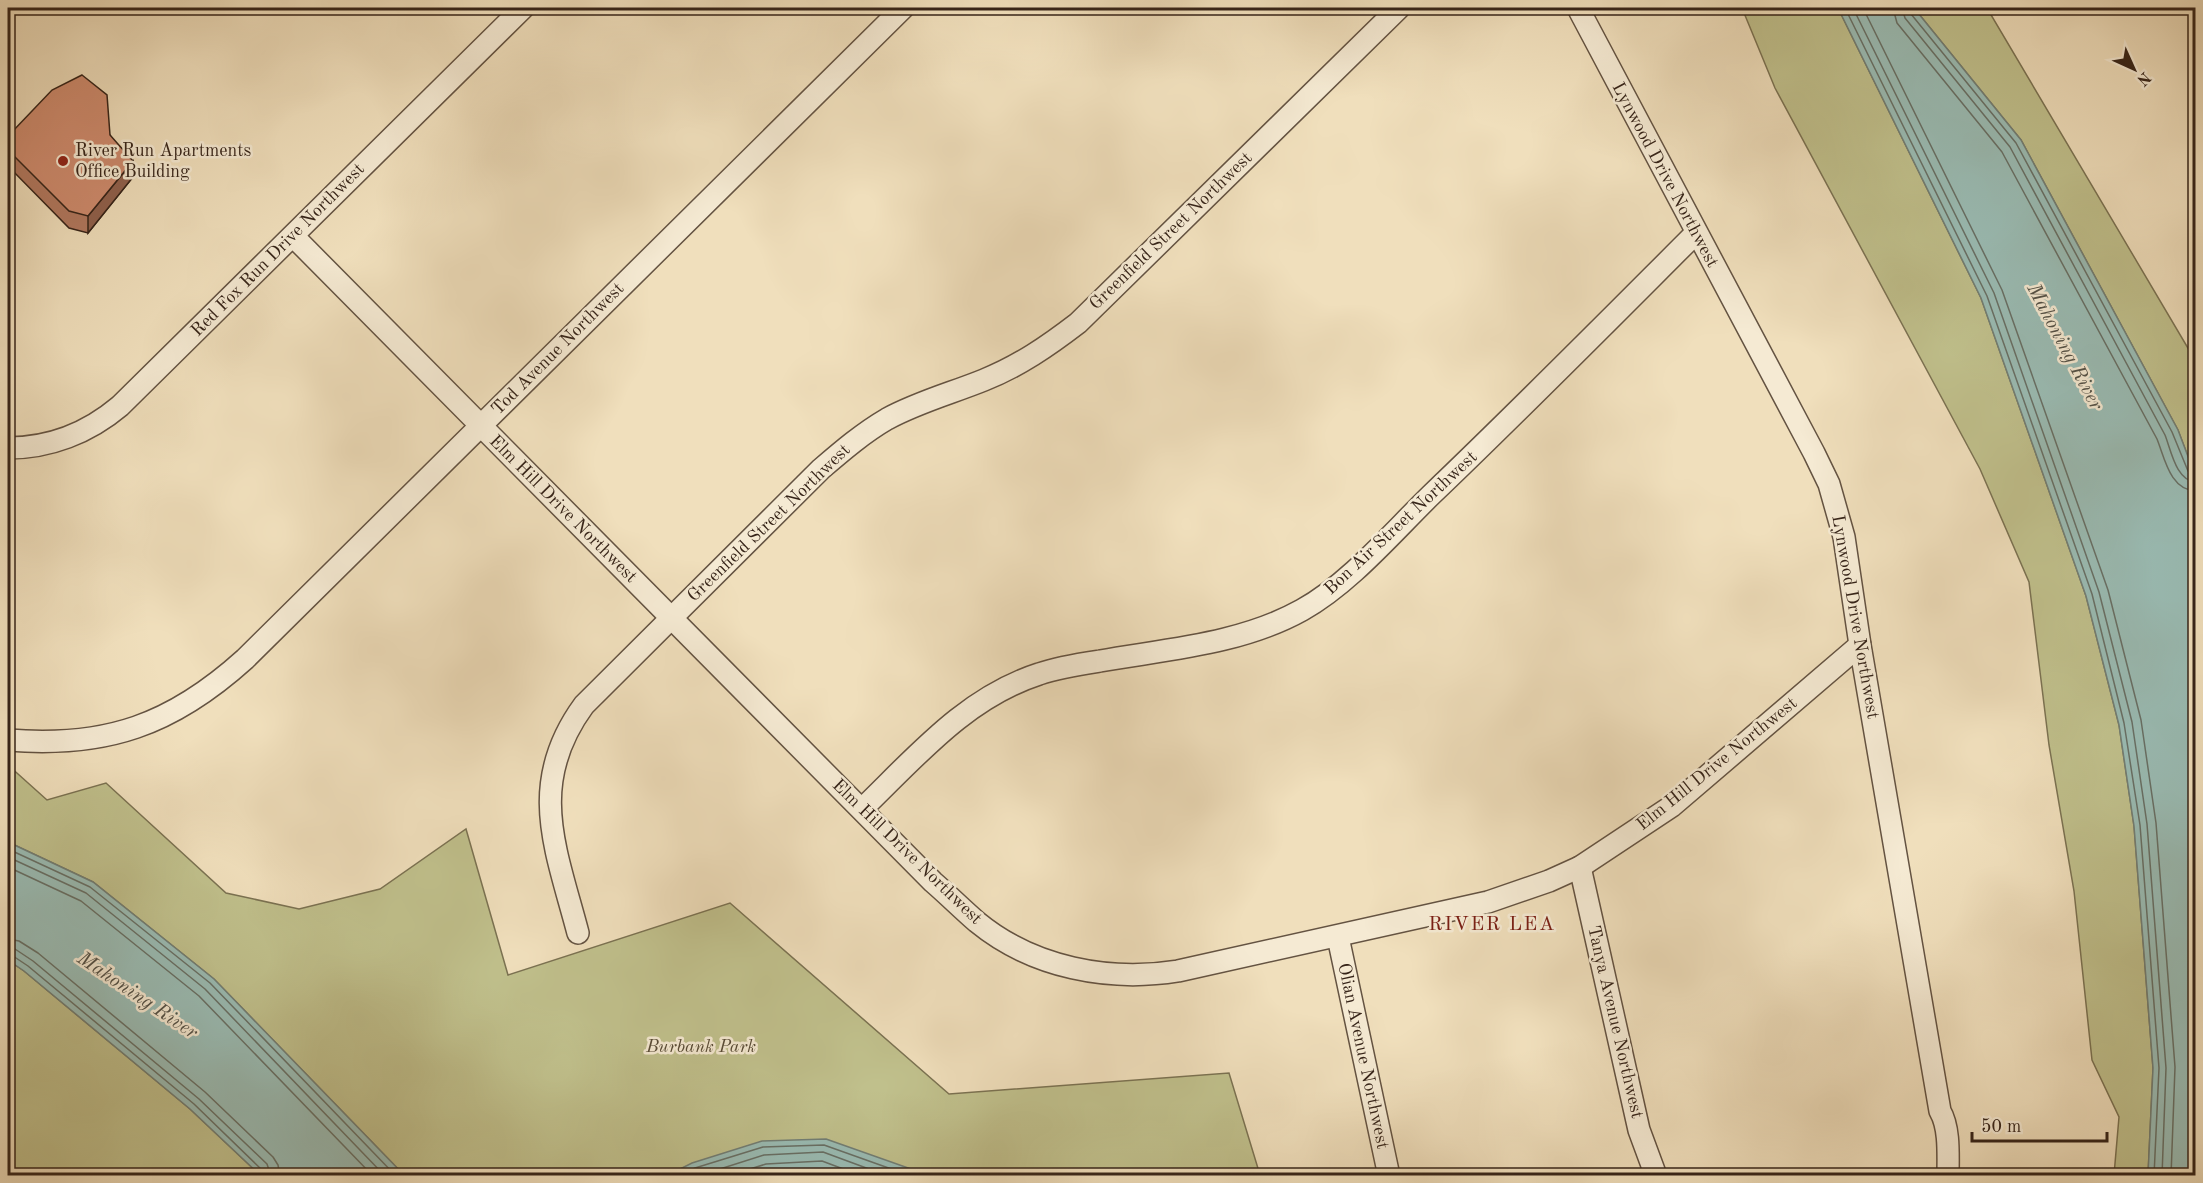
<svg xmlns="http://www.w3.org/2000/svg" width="2203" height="1183" font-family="'Old Standard TT',serif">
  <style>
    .green { fill: #c0c08c; stroke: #7b7252; stroke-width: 1.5 }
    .water { fill: #9abcb4; stroke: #727f76; stroke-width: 1.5 }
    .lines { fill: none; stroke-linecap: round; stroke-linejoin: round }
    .shore { stroke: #687066; stroke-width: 1.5 }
    .street-casing { stroke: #645342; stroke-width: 24 }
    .street { stroke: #f5ead3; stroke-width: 21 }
    .wall { fill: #b1785f; stroke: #362419; stroke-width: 1.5 }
    .shaded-wall { fill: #90614d; stroke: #362419; stroke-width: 1.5 }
    .building { fill: #ce8b6e; stroke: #362419; stroke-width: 1.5 }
    .poi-dot { fill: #8f2418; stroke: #f5ead3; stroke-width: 2 }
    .labels { text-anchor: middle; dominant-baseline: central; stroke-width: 5; stroke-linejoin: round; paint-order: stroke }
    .poi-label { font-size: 18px; fill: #362419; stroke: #f5ead3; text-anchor: start }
    .street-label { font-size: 18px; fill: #362419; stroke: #f5ead3 }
    .park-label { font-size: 18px; font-style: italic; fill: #584b36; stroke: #f5ead3 }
    .water-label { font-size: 20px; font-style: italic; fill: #545248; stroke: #f5ead3 }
    .neighbourhood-label { font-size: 20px; letter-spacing: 1.5px; fill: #7a1f14; stroke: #f5ead3 }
  </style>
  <rect width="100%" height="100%" fill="#f0dfbc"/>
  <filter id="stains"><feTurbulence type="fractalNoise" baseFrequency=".00333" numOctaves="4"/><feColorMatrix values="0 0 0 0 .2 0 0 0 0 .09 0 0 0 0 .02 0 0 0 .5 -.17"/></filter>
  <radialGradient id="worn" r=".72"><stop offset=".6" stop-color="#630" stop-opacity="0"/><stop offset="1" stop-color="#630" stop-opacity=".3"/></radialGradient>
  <g class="green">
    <path d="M1742,8H1838L1981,298L2086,596L2119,725L2134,826L2153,1068L2148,1175H2114L2119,1117L2092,1060L2074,891L2049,745L2029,582L1980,469L1775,88Z"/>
    <path d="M1914,8H1987L2195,360V475L2178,430L2021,140Z"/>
    <path d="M8,765L47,800L106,783L226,893L299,909L380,889L466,829L508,975L730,903L949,1094L1229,1073L1260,1175H404L214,979L93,882L8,842Z"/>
    <path d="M8,960L24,971L190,1109L260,1175H8Z"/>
  </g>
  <g class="water">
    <path d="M1838,8H1914L2021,140L2178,430L2195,475V1175H2148L2153,1068L2134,826L2119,725L2086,596L1981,298Z"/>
    <path d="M8,842L93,882L214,979L404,1175H260L190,1109L24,971L8,960Z"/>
    <path d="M826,1139L928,1175H668L692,1163L762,1141Z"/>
  </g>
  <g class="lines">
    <g class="shore">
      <path d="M1845,8L1987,296L2092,594L2124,723L2140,825L2159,1068L2154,1176"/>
      <path d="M1853,8L1994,293L2099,592L2132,722L2147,824L2166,1068L2162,1176"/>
      <path d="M1863,8L2002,290L2108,590L2141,720L2156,823L2175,1067L2171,1176"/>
      <path d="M1893,8L1897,23L2002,152L2157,439C2165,459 2170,490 2196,491"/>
      <path d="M1902,8L1905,18L2010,147L2165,435C2171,450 2176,481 2196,482"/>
      <path d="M1909,8L1911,14L2016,143L2172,432L2188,471L2196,474"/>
      <path d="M8,849L90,887L210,983L396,1176"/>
      <path d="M8,857L86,893L205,989L385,1176"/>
      <path d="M8,867L81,901L199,996L373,1176"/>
      <path d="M8,939L19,941L38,953L205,1092L273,1157L278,1165L280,1176"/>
      <path d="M8,948L15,949L33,961L199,1099L267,1164L271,1176"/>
      <path d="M8,956H13L28,966L194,1104L261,1169L263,1176"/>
      <path d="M680,1176L695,1168L763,1147L824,1145L911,1176"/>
      <path d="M698,1176L764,1155L823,1152L888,1176"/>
      <path d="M728,1176L766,1164L822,1161L862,1176"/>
    </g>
    <defs>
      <g id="street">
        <path d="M1578,8L1814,453L1829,484L1844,537L1860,645L1940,1111C1950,1128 1948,1156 1948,1176"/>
        <path d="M293,236L933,882C948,895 962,909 977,922C1033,968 1109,982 1178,971L1488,902L1549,881L1580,867L1672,806L1860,645"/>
        <path d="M8,448C49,448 88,433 120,406L523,8"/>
        <path d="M8,740C106,748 172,725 245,659L903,8"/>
        <path d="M862,809C916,757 965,698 1039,674C1059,667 1080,664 1100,661C1168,649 1241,644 1302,610C1349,584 1393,532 1431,495C1521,409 1608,321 1696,233"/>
        <path d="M1580,867L1639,1130L1656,1176"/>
        <path d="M578,933C556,849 526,784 584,705L821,469C842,451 863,433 887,419C918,402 952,393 984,380C1019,366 1048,346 1078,323L1399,8"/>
        <path d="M1338,937L1389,1176"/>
      </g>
    </defs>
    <use href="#street" class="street-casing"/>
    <use href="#street" class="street"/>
  </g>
  <path class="wall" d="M110,135L133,177L88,233L69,228L8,166V138Z"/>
  <path class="shaded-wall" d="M133,161V177L88,233V216Z"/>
  <path class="building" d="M82,75L107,95L110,135L133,161L88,216L69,211L8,150V138L12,132L52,90Z"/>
  <circle class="poi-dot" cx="63" cy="161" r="6"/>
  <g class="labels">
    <g class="poi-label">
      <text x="75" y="151">River Run Apartments<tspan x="75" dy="21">Office Building</tspan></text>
    </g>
    <g class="street-label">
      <text transform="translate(1665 175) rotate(62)">Lynwood Drive Northwest</text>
      <text transform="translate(1171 231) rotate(-44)">Greenfield Street Northwest</text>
      <text transform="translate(278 250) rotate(-45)">Red Fox Run Drive Northwest</text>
      <text transform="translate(558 349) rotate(-45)">Tod Avenue Northwest</text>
      <text transform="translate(563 509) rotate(45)">Elm Hill Drive Northwest</text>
      <text transform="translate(769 523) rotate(-44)">Greenfield Street Northwest</text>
      <text transform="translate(1401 523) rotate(-43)">Bon Air Street Northwest</text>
      <text transform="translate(1855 617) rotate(80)">Lynwood Drive Northwest</text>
      <text transform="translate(1717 764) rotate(-39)">Elm Hill Drive Northwest</text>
      <text transform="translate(907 852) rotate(44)">Elm Hill Drive Northwest</text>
      <text transform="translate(1615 1022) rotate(77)">Tanya Avenue Northwest</text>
      <text transform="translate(1363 1056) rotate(78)">Olian Avenue Northwest</text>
    </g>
    <g class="park-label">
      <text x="701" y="1047">Burbank Park</text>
    </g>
    <g class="water-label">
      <text transform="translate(2064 347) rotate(62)">Mahoning River</text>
      <text transform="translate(137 996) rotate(34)">Mahoning River</text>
    </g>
    <g class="neighbourhood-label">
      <text x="1492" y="925">RIVER LEA</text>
    </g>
  </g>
  <rect width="2203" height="1183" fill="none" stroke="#f0dfbc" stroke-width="30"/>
  <rect x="9" y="9" width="2185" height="1165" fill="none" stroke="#362419" stroke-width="3"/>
  <rect x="15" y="15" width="2173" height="1153" fill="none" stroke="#362419" stroke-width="1.5"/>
  <g transform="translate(2134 69) rotate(135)" stroke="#f5ead3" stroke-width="4.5" paint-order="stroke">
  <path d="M0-4.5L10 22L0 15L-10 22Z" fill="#362419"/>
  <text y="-9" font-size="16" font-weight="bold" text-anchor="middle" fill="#362419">N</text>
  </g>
  <path d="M1972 1132v9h135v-9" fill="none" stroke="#362419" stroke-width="3"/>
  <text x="1981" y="1132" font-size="18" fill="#362419" stroke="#f5ead3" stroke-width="4.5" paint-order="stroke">50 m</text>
  <rect width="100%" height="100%" filter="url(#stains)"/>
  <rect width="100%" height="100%" fill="url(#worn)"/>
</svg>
